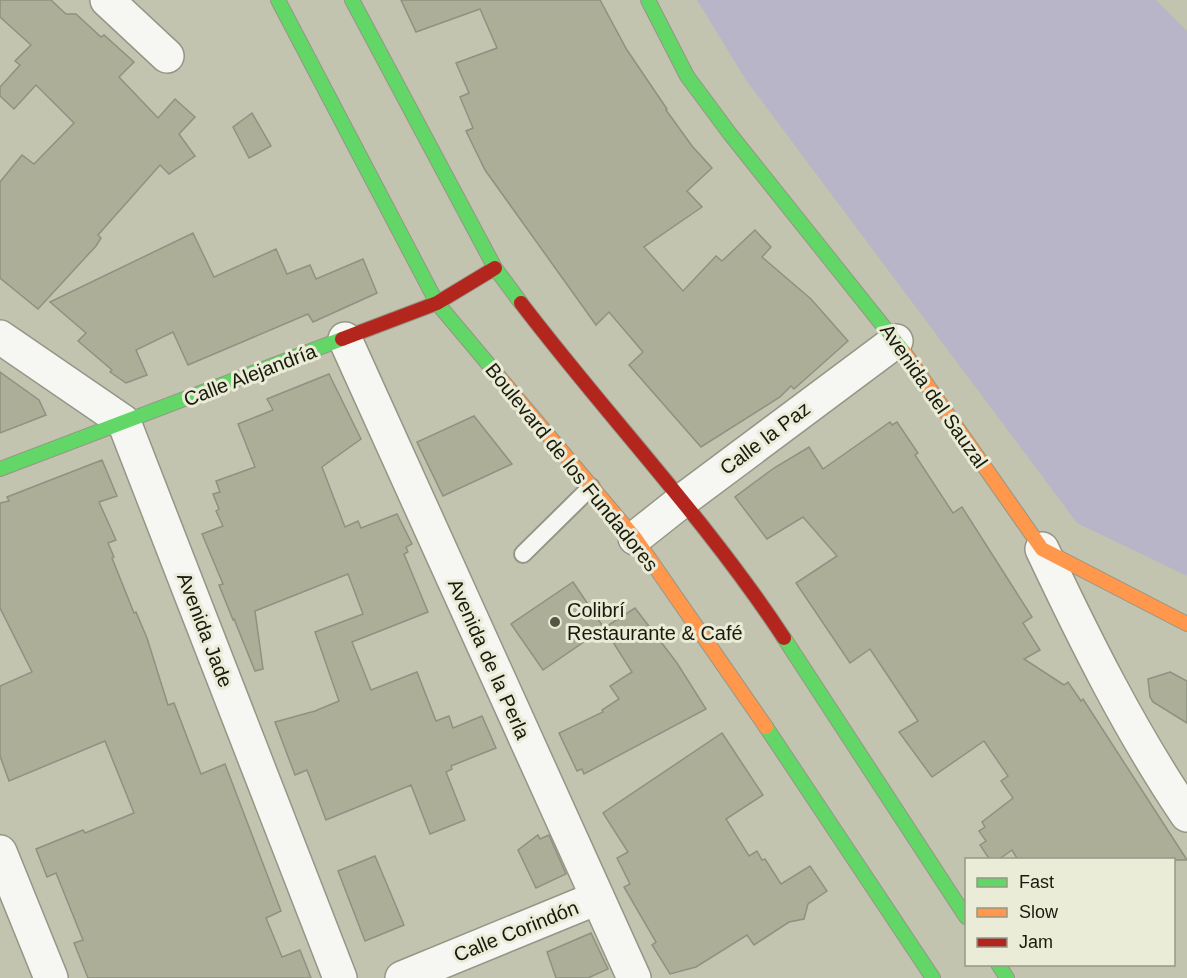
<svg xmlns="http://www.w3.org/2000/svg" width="1187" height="978" font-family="Arial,sans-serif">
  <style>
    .green { fill: #b9b5c8 }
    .building { fill: #acae97; stroke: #8f9181; stroke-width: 1.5 }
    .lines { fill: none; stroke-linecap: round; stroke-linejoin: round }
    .lane-casing { stroke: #959686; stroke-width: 20 }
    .street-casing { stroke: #959686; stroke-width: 36 }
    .fast-casing { stroke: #959686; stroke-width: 16 }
    .slow-casing { stroke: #959686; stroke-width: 16 }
    .jam-casing { stroke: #959686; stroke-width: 16 }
    .lane { stroke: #f6f6f3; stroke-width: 16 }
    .street { stroke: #f6f6f3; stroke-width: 33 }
    .fast { stroke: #63d668; stroke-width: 14 }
    .slow { stroke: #ff974d; stroke-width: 14 }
    .jam { stroke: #b3261e; stroke-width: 14 }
    .poi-dot { fill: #545645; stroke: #eaecd8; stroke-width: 2 }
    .labels { text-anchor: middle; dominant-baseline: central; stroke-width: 6; stroke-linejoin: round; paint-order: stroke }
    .street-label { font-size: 20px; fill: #191a0c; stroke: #eaecd8 }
    .poi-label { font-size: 20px; fill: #191a0c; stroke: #eaecd8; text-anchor: start }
  </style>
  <rect width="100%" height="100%" fill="#c2c4af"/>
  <path class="green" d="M697,0H1156L1187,31V576L1077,523L746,80Z"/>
  <g class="building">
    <path d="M0,0H51L66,14H76L101,37L104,35L134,62L119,77L158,118L175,99L195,117L179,134L195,156L169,174L160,165L98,235L101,238L96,246L38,309L0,278V182L22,155L34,164L74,123L36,85L14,109L0,96V87L20,65L15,61L31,45L0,17Z"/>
    <path d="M401,0H600L627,50L667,109L666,110L692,146L712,168L687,191L702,207L644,247L683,291L716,256L722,261L755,230L771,247L762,257L811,299L848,341L794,389L791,386L780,397L701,447L629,365L643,352L609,312L596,325L485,170L466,131L473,128L460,97L469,93L456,63L497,48L480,9L416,32Z"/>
    <path d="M252,113L271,146L249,158L233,127Z"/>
    <path d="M193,233L214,277L276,249L287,274L310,265L316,279L363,259L377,293L313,322L308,314L188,365L173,332L136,350L147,375L126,383L110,372L112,370L78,341L86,333L50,302Z"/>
    <path d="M0,372L39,400L46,415L0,433Z"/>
    <path d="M329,374L361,439L322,467L345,527L358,521L361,528L397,514L412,544L406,547L408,552L404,554L428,612L352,642L371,690L417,672L436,721L449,716L453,728L482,716L496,748L451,766L452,769L446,772L465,820L430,834L411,785L326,820L307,770L295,775L275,722L315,711L339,701L315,632L363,614L348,574L255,611L263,669L255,671L234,619L233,620L219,585L223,584L202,534L223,526L216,511L219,509L213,494L220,492L216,481L255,467L238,424L273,410L267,399Z"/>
    <path d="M474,416L512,464L443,496L417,442Z"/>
    <path d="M890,422L892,425L897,422L918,453L915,455L953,513L962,507L1032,617L1023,623L1040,650L1024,659L1064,685L1068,682L1081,701L1083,699L1187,860H1018L1012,850L998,860H990L980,845L986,841L979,831L985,827L982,822L1013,798L1001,781L1008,776L984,741L932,777L899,732L918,721L870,649L850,663L796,583L837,556L803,517L767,539L735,497L774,468L809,447L823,469Z"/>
    <path d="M102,460L117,496L99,502L116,540L108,543L114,557L112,558L134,613L136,612L147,638L168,705L174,703L201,774L225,764L281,911L266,918L282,957L300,950L311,978H88L74,943L83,940L56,873L47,877L36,849L83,830L85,833L134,813L105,741L9,781L0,756V686L32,672L0,608V503L9,501L7,497Z"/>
    <path d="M573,582L604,628L543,670L511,624Z"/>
    <path d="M635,608L677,663L706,709L584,774L582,769L577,771L559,733L603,712L602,710L619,699L610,686L632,672L604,628Z"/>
    <path d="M1170,672L1187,681V723L1153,702L1150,697L1148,679Z"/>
    <path d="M722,733L763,795L726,819L749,856L757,851L762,860L765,859L781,884L810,866L827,891L808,904L804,919L789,922L754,945L747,935L696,967L670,974L652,945L656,942L624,887L630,884L617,858L628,852L603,813Z"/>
    <path d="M538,835L540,839L549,835L566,874L536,888L518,850Z"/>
    <path d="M375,856L404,925L365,941L338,871Z"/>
    <path d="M591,933L608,969L588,978H556L547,952Z"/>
  </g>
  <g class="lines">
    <defs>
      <path id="lane" d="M523,554L591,487"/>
      <g id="street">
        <path d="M107,0L167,56"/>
        <path d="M0,337L124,422L340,978"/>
        <path d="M345,339L634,978"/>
        <path d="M635,538L683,500L896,341"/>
        <path d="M1042,549C1085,640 1130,731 1187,815"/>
        <path d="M0,852L51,978"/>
        <path d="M402,978L597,898"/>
      </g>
      <g id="fast">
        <path d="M278,0L437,303L500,378"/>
        <path d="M352,0L495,268L521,303"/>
        <path d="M648,0L687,76L730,134L904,352"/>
        <path d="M0,469L342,339"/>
        <path d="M784,638L966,917"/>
        <path d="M766,727L933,978"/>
        <path d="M998,964L1007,978"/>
      </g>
      <g id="slow">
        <path d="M904,352L1042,549L1187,624"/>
        <path d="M500,378L635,538L766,727"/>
      </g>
      <g id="jam">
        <path d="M521,303C607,416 706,519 784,638"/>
        <path d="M342,339L437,303L495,268"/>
      </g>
    </defs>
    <use href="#lane" class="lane-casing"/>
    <use href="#street" class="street-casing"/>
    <use href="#fast" class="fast-casing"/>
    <use href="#slow" class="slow-casing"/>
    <use href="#jam" class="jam-casing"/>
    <use href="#lane" class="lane"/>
    <use href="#street" class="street"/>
    <use href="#fast" class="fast"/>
    <use href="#slow" class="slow"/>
    <use href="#jam" class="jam"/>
  </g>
  <circle class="poi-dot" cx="555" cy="622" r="6"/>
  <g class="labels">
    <g class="street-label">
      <text transform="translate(250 375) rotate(-21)">Calle Alejandría</text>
      <text transform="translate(934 396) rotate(55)">Avenida del Sauzal</text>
      <text transform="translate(765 438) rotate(-37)">Calle la Paz</text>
      <text transform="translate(572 467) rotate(51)">Boulevard de los Fundadores</text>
      <text transform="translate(205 630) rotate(69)">Avenida Jade</text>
      <text transform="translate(489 659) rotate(66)">Avenida de la Perla</text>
      <text transform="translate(516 931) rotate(-22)">Calle Corindón</text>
    </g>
    <g class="poi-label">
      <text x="567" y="610">Colibrí<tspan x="567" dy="23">Restaurante &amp; Café</tspan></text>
    </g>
  </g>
  <rect x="965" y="858" width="210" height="108" fill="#eaecd8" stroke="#969886" stroke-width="1.5"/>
  <rect x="977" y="878" width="30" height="9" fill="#63d668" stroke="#969886" stroke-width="1.5"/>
  <text x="1019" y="888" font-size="18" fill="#191a0c">Fast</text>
  <rect x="977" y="908" width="30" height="9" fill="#ff974d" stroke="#969886" stroke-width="1.5"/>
  <text x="1019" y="918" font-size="18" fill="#191a0c">Slow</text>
  <rect x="977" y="938" width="30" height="9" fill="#b3261e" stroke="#969886" stroke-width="1.5"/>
  <text x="1019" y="948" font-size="18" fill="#191a0c">Jam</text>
</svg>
